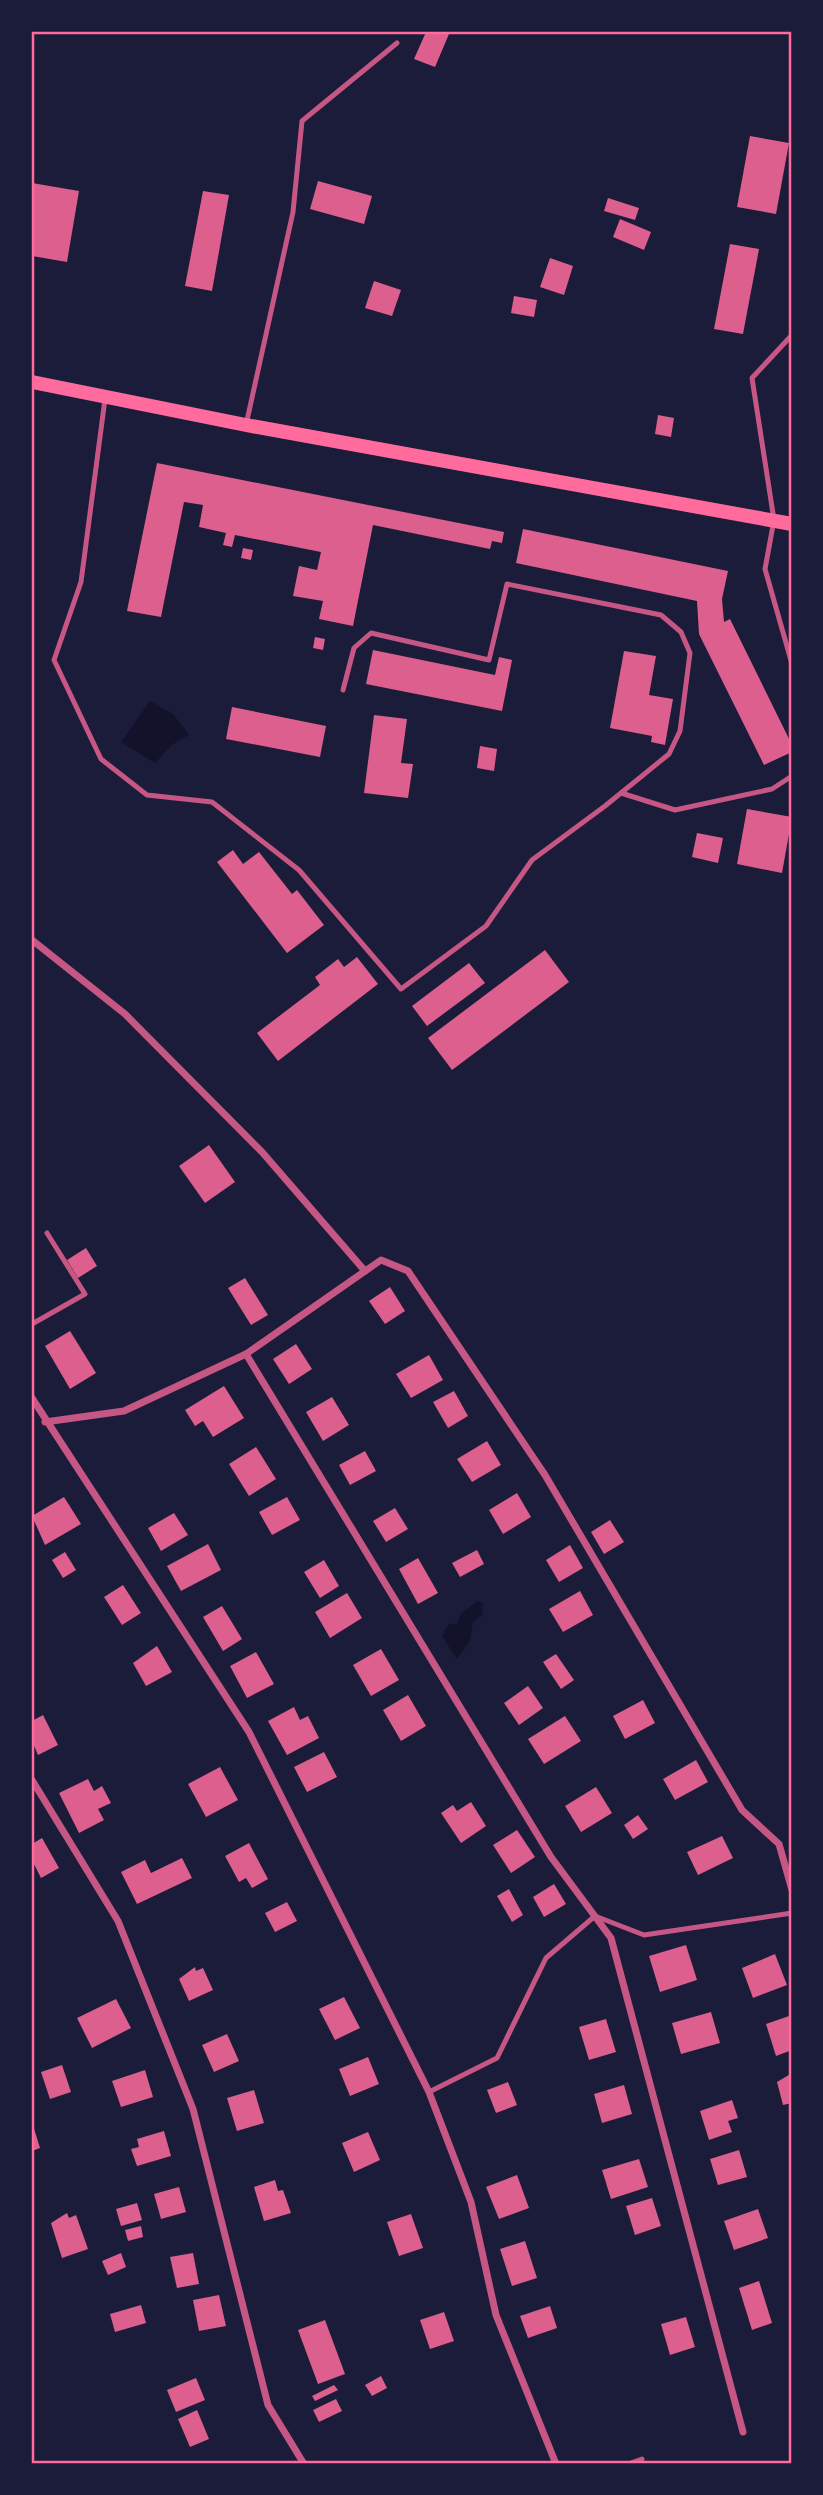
<svg xmlns="http://www.w3.org/2000/svg" width="823" height="2495" font-family="'PT Sans',sans-serif">
  <style>
    .water { fill: #12122b }
    .building { fill: #dd5f8e }
    .lines { fill: none; stroke-linecap: round; stroke-linejoin: round }
    .service { stroke: #c65784; stroke-width: 5 }
    .minor { stroke: #c65784; stroke-width: 7 }
    .secondary { stroke: #ff6b9d; stroke-width: 14 }
    .neatline { fill: none; stroke: #ff6b9d; stroke-width: 2.5 }
  </style>
  <rect width="100%" height="100%" fill="#1b1b3a"/>
  <g class="water">
    <path d="M150,701L173,714L189,735L173,744L155,763L121,742Z"/>
    <path d="M477,1601L483,1603L482,1615L473,1622L470,1640L457,1659L442,1636L448,1625L457,1623L461,1614Z"/>
  </g>
  <g class="building">
    <path d="M426,32L449,34L435,67L414,59Z"/>
    <path d="M750,136L789,143L776,214L737,207Z"/>
    <path d="M318,181L372,196L364,224L310,209Z"/>
    <path d="M32,183L79,191L67,262L32,256Z"/>
    <path d="M203,191L229,195L212,291L185,286Z"/>
    <path d="M608,198L639,208L635,220L604,211Z"/>
    <path d="M620,219L651,232L644,250L613,237Z"/>
    <path d="M730,244L759,249L743,334L714,329Z"/>
    <path d="M550,258L573,266L564,295L540,287Z"/>
    <path d="M374,281L401,290L392,316L365,308Z"/>
    <path d="M514,296L537,300L534,317L511,313Z"/>
    <path d="M658,415L674,418L671,437L655,434Z"/>
    <path d="M157,463L504,532L502,543L492,541L490,549L373,525L353,626L319,619L323,601L293,596L299,566L317,570L321,552L235,535L232,547L223,545L226,533L199,527L203,505L184,502L161,617L127,611Z"/>
    <path d="M523,529L728,571L722,599L724,622L730,619L792,745V752L764,765L699,634L697,601L516,563Z"/>
    <path d="M243,548L253,550L251,560L241,558Z"/>
    <path d="M315,637L325,639L323,650L313,648Z"/>
    <path d="M373,650L495,675L499,657L512,660L502,711L366,684Z"/>
    <path d="M624,651L656,656L649,695L673,699L665,745L651,742L652,736L610,728Z"/>
    <path d="M232,707L326,726L320,757L226,739Z"/>
    <path d="M374,715L407,719L401,763L413,764L408,798L364,793Z"/>
    <path d="M480,746L497,749L494,771L477,768Z"/>
    <path d="M747,809L792,817L782,873L737,864Z"/>
    <path d="M697,833L723,838L718,863L692,857Z"/>
    <path d="M233,850L243,864L259,852L292,894L297,890L324,925L287,953L217,862Z"/>
    <path d="M545,950L569,982L452,1070L428,1038Z"/>
    <path d="M357,957L378,984L278,1061L257,1033L320,985L315,977L338,959L344,967Z"/>
    <path d="M469,963L485,983L427,1026L412,1006Z"/>
    <path d="M209,1145L235,1182L205,1203L179,1166Z"/>
    <path d="M86,1248L97,1266L78,1278L67,1260Z"/>
    <path d="M245,1278L268,1315L251,1325L228,1288Z"/>
    <path d="M390,1287L405,1311L385,1324L369,1301Z"/>
    <path d="M70,1331L96,1373L70,1389L45,1346Z"/>
    <path d="M296,1344L312,1369L289,1384L273,1359Z"/>
    <path d="M429,1355L443,1380L411,1398L396,1374Z"/>
    <path d="M224,1386L244,1418L213,1437L203,1421L195,1426L185,1410Z"/>
    <path d="M454,1391L468,1416L448,1428L433,1402Z"/>
    <path d="M332,1397L349,1425L323,1441L306,1412Z"/>
    <path d="M487,1441L501,1465L472,1482L457,1459Z"/>
    <path d="M256,1447L276,1479L249,1496L229,1464Z"/>
    <path d="M365,1451L376,1471L350,1485L339,1465Z"/>
    <path d="M517,1493L531,1517L503,1534L489,1510Z"/>
    <path d="M64,1497L81,1524L45,1545L32,1516Z"/>
    <path d="M287,1497L300,1520L272,1535L259,1512Z"/>
    <path d="M395,1508L408,1529L386,1542L373,1521Z"/>
    <path d="M174,1513L188,1535L161,1551L148,1528Z"/>
    <path d="M610,1520L624,1542L604,1554L591,1532Z"/>
    <path d="M208,1544L221,1570L181,1591L167,1566Z"/>
    <path d="M570,1545L583,1568L559,1582L546,1560Z"/>
    <path d="M477,1550L484,1564L460,1577L452,1563Z"/>
    <path d="M65,1552L76,1570L63,1578L52,1560Z"/>
    <path d="M418,1558L438,1593L418,1604L399,1569Z"/>
    <path d="M324,1560L339,1586L320,1598L304,1572Z"/>
    <path d="M123,1585L141,1613L122,1625L104,1597Z"/>
    <path d="M580,1591L593,1615L563,1632L549,1609Z"/>
    <path d="M347,1593L362,1618L330,1638L315,1612Z"/>
    <path d="M222,1606L242,1639L223,1651L203,1617Z"/>
    <path d="M157,1646L172,1672L146,1686L133,1663Z"/>
    <path d="M381,1649L399,1680L371,1696L353,1665Z"/>
    <path d="M256,1652L274,1684L247,1698L230,1666Z"/>
    <path d="M556,1654L574,1680L561,1689L543,1662Z"/>
    <path d="M528,1686L543,1708L519,1725L504,1703Z"/>
    <path d="M408,1695L426,1726L401,1741L383,1710Z"/>
    <path d="M643,1700L655,1723L625,1739L613,1716Z"/>
    <path d="M294,1707L300,1720L308,1716L319,1738L287,1755L268,1721Z"/>
    <path d="M43,1715L58,1745L38,1755L32,1741V1721Z"/>
    <path d="M565,1716L581,1741L544,1764L528,1739Z"/>
    <path d="M324,1752L337,1777L307,1792L294,1767Z"/>
    <path d="M696,1760L708,1782L675,1800L663,1779Z"/>
    <path d="M220,1767L238,1800L206,1817L188,1784Z"/>
    <path d="M88,1779L94,1791L102,1786L111,1803L98,1809L104,1820L79,1833L59,1793Z"/>
    <path d="M596,1787L612,1813L581,1832L565,1806Z"/>
    <path d="M471,1802L486,1826L461,1843L441,1813L453,1805L457,1811Z"/>
    <path d="M638,1815L648,1829L633,1839L624,1825Z"/>
    <path d="M517,1830L535,1857L511,1873L493,1845Z"/>
    <path d="M722,1836L733,1858L698,1875L687,1852Z"/>
    <path d="M42,1838L59,1868L41,1878L32,1860V1844Z"/>
    <path d="M249,1843L268,1879L252,1888L246,1878L239,1882L225,1856Z"/>
    <path d="M182,1858L192,1878L137,1904L121,1872L145,1860L151,1873Z"/>
    <path d="M554,1884L566,1904L544,1917L533,1897Z"/>
    <path d="M509,1889L523,1915L512,1922L497,1896Z"/>
    <path d="M287,1902L297,1921L275,1932L265,1913Z"/>
    <path d="M686,1945L697,1980L660,1992L649,1956Z"/>
    <path d="M775,1954L787,1985L753,1998L742,1968Z"/>
    <path d="M195,1967L196,1971L203,1968L213,1990L189,2001L179,1979Z"/>
    <path d="M344,1997L360,2028L335,2040L319,2009Z"/>
    <path d="M116,1999L131,2028L92,2048L77,2018Z"/>
    <path d="M711,2012L720,2043L681,2054L672,2023Z"/>
    <path d="M792,2015V2050L776,2056L766,2024Z"/>
    <path d="M606,2019L616,2052L589,2060L579,2027Z"/>
    <path d="M227,2034L239,2061L214,2072L202,2045Z"/>
    <path d="M368,2057L379,2084L350,2096L339,2069Z"/>
    <path d="M62,2065L71,2092L50,2099L41,2072Z"/>
    <path d="M145,2070L153,2097L121,2107L112,2081Z"/>
    <path d="M792,2073V2103L783,2105L777,2082Z"/>
    <path d="M508,2082L517,2105L496,2113L487,2090Z"/>
    <path d="M624,2085L632,2114L602,2123L594,2094Z"/>
    <path d="M254,2090L264,2123L237,2131L227,2098Z"/>
    <path d="M732,2100L738,2118L728,2121L732,2132L709,2140L700,2111Z"/>
    <path d="M32,2122L40,2148L32,2151Z"/>
    <path d="M164,2131L171,2156L137,2166L131,2149L139,2147L137,2139Z"/>
    <path d="M368,2132L380,2160L354,2172L342,2143Z"/>
    <path d="M739,2150L747,2177L718,2185L710,2159Z"/>
    <path d="M639,2159L648,2187L611,2199L602,2170Z"/>
    <path d="M517,2175L529,2208L499,2219L486,2187Z"/>
    <path d="M275,2180L278,2191L283,2190L291,2213L264,2221L254,2187Z"/>
    <path d="M179,2187L186,2212L161,2219L154,2194Z"/>
    <path d="M652,2198L661,2226L635,2235L626,2206Z"/>
    <path d="M137,2203L142,2220L121,2226L116,2209Z"/>
    <path d="M758,2209L768,2238L734,2250L724,2221Z"/>
    <path d="M67,2213L69,2218L76,2215L88,2249L62,2258L51,2223Z"/>
    <path d="M411,2214L423,2248L399,2256L387,2222Z"/>
    <path d="M141,2226L143,2237L128,2241L125,2230Z"/>
    <path d="M525,2241L537,2278L512,2286L500,2249Z"/>
    <path d="M121,2253L126,2267L108,2275L102,2261Z"/>
    <path d="M193,2253L199,2284L177,2288L170,2257Z"/>
    <path d="M759,2281L772,2323L752,2330L739,2288Z"/>
    <path d="M219,2295L226,2326L199,2331L193,2300Z"/>
    <path d="M141,2305L146,2323L115,2332L110,2314Z"/>
    <path d="M550,2306L557,2328L528,2338L520,2316Z"/>
    <path d="M444,2312L454,2341L430,2349L420,2320Z"/>
    <path d="M686,2317L695,2347L670,2355L661,2324Z"/>
    <path d="M325,2320L345,2374L318,2384L298,2330Z"/>
    <path d="M381,2376L387,2388L372,2396L365,2385Z"/>
    <path d="M196,2378L205,2400L176,2412L167,2390Z"/>
    <path d="M334,2385L338,2390L315,2401L312,2396Z"/>
    <path d="M336,2399L342,2411L319,2422L313,2410Z"/>
    <path d="M197,2410L209,2439L190,2447L178,2419Z"/>
  </g>
  <g class="lines">
    <g class="service">
      <path d="M791,336L752,378L774,520L765,569L792,664"/>
      <path d="M105,399L81,582L54,660L101,759L147,795L212,802L299,870L401,989L486,926L532,860L605,806L669,754L680,731L690,653L681,632L661,615L507,584L489,660L371,633L354,648L343,690"/>
      <path d="M246,425L293,212L302,121L397,43"/>
      <path d="M621,793L675,810L772,789L792,776"/>
      <path d="M32,1324L85,1294L47,1233"/>
      <path d="M429,2092L497,2058L546,1958L595,1916L644,1935L792,1913"/>
      <path d="M628,2464L642,2459"/>
    </g>
    <g class="minor">
      <path d="M32,940L125,1014L262,1152L365,1271"/>
      <path d="M246,1354L551,1857L611,1938L743,2432"/>
      <path d="M32,1398L249,1732L429,2092L471,2202L496,2315L556,2464"/>
      <path d="M45,1422L124,1411L246,1354L381,1260L408,1271L545,1475L742,1810L779,1844L792,1890"/>
      <path d="M32,1780L118,1921L193,2109L268,2405L304,2464"/>
    </g>
    <path class="secondary" d="M32,382L246,425L792,524"/>
  </g>
  <rect width="823" height="2495" fill="none" stroke="#1b1b3a" stroke-width="66"/>
  <rect x="33" y="33" width="757" height="2429" class="neatline"/>
</svg>
